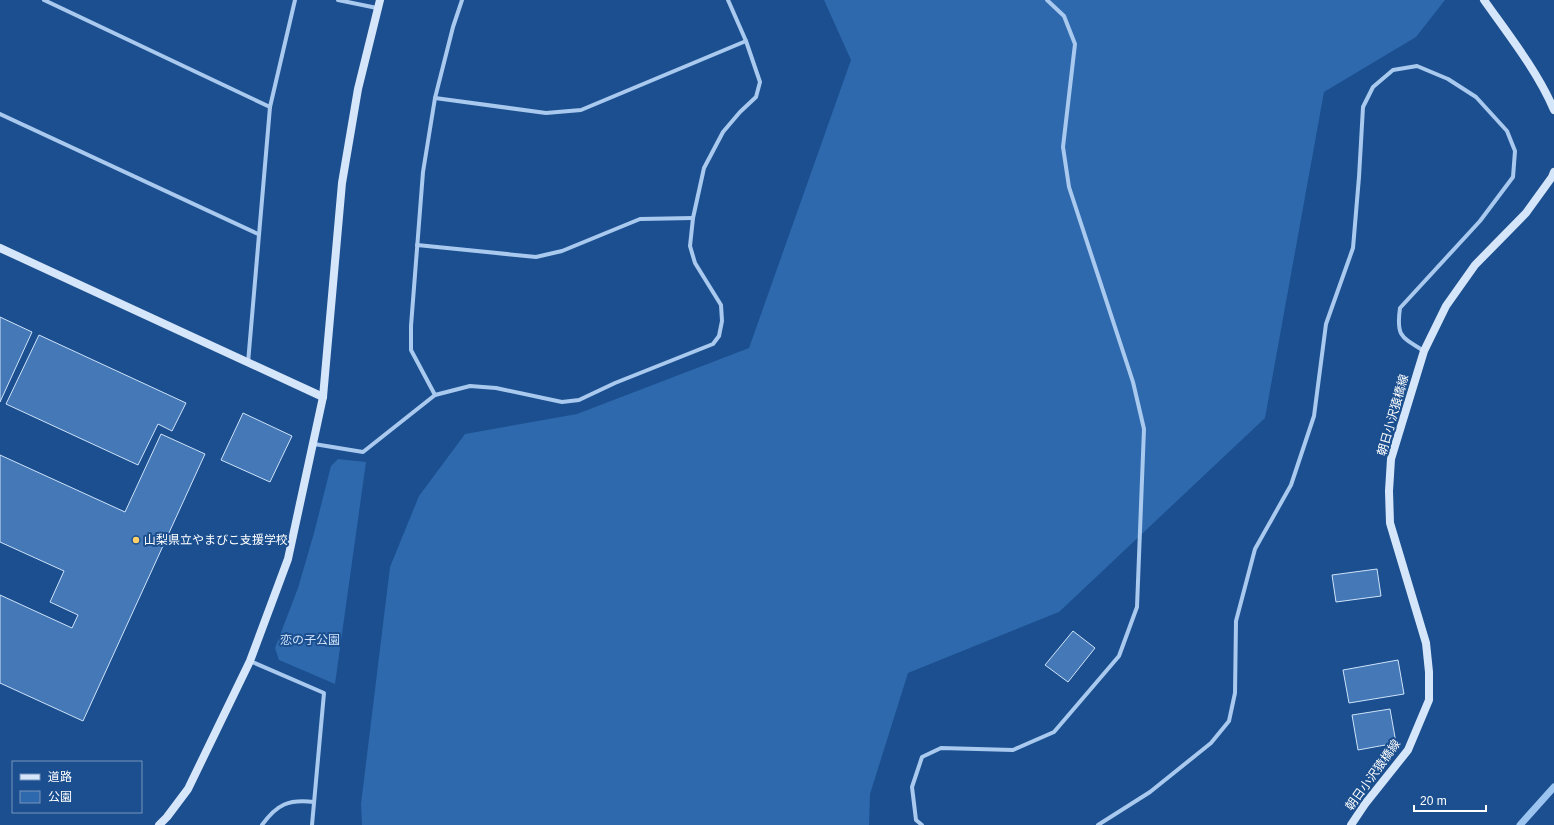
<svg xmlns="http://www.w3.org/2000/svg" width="1554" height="825" font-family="Arial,'Noto Sans JP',sans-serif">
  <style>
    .green { fill: #2e69ad }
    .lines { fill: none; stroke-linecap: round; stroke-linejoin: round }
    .stream { stroke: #9cc4f0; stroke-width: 7 }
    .building { fill: #4478b7; stroke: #cfe3fa }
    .street { stroke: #a9c9ee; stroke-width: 4 }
    .secondary { stroke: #d6e6fa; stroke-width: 8 }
    .poi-dot { fill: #ffd166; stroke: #1b4f8f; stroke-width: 1.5 }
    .labels { text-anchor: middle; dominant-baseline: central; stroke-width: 4; stroke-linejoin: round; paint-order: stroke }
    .street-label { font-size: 12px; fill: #fff; stroke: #1b4f8f }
    .poi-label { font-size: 12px; fill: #fff; stroke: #1b4f8f; text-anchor: start }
    .park-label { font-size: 12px; fill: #cfe3fa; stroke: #1b4f8f }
  </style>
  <rect width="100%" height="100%" fill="#1b4f8f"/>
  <g class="green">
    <path d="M824,0H1445L1416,37L1324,92L1265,418L1059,612L908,673L870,794L869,825H362L361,804L390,567L419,496L465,434L577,414L749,348L851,60Z"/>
    <path d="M338,459L366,462L335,684L279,660L275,648L298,588L314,533L331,466Z"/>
  </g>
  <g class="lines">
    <path class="stream" d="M1520,825L1554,787"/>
  </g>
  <g class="building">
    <path d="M0,317L32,332L0,402Z"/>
    <path d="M39,335L186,403L172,431L158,424L138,465L6,404Z"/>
    <path d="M243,413L292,436L270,482L221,460Z"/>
    <path d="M161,434L205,454L83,721L0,683V595L72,628L78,615L50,602L64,571L0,542V455L125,512Z"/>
    <path d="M1377,569L1381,596L1336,602L1332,575Z"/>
    <path d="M1073,631L1095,648L1068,682L1045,665Z"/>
    <path d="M1398,660L1404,694L1349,703L1343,670Z"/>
    <path d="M1390,709L1396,743L1358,750L1352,715Z"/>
  </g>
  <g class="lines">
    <g class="street">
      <path d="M44,0L270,107"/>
      <path d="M338,0L377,8"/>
      <path d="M435,98L546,113L581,110L746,41"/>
      <path d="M0,114L258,234"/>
      <path d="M417,245L536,257L562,251L640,219L693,218"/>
      <path d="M248,363L270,107L295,0"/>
      <path d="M435,395L411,350V326L423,172L435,98L453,27L462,0"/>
      <path d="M314,444L363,452L435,395L470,386L496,388L562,402L579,400L615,383L713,344L719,336L722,321L721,305L695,263L690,246L693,218L704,168L723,132L740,112L756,97L760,82L746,41L728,0"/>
      <path d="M250,661L324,693L312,825"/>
      <path d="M262,825C277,804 289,799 314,802"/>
      <path d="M922,825L916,820L912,787L922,757L941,748L1013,750L1054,732L1119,656L1137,607L1144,429L1133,382L1069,187L1063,147L1075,44L1064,16L1047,0"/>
      <path d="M1098,825L1150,792L1211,743L1229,721L1235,693L1236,621L1255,549L1291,485L1314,416L1326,324L1353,248L1359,177L1363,107L1373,87L1393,70L1417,66L1448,79L1476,97L1507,131L1515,151L1513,177L1480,221L1400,308C1396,336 1401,337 1424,351"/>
    </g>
    <g class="secondary">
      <path d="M1484,0C1508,34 1538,72 1554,110"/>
      <path d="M0,248L323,397"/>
      <path d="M159,825L167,817L188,789L250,661L288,559L323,397L342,183L358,89L380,0"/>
      <path d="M1351,825L1365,804L1408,750L1429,700V672L1426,643L1390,523L1389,491L1391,459L1424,351L1446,306L1475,265L1526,213L1552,177L1554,172"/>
    </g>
  </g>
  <circle class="poi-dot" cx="136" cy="540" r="4"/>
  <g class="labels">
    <g class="street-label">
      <text transform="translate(1393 415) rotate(-74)">朝日小沢猿橋線</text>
      <text transform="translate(1373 775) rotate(-54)">朝日小沢猿橋線</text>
    </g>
    <g class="poi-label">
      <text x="144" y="540">山梨県立やまびこ支援学校</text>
    </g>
    <g class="park-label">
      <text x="310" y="640">恋の子公園</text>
    </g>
  </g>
  <rect x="12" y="761" width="130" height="52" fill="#1b4f8f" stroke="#7695bc"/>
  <rect x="20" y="774" width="20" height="6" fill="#d6e6fa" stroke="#7695bc"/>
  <text x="48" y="781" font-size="12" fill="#ffffff">道路</text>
  <rect x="20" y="791" width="20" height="12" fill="#2e69ad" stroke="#7695bc"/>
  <text x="48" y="801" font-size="12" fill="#ffffff">公園</text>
  <path d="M1414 805v6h72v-6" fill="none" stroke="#ffffff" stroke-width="2"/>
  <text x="1420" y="805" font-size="12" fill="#ffffff" stroke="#1b4f8f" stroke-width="3" paint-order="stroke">20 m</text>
</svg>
